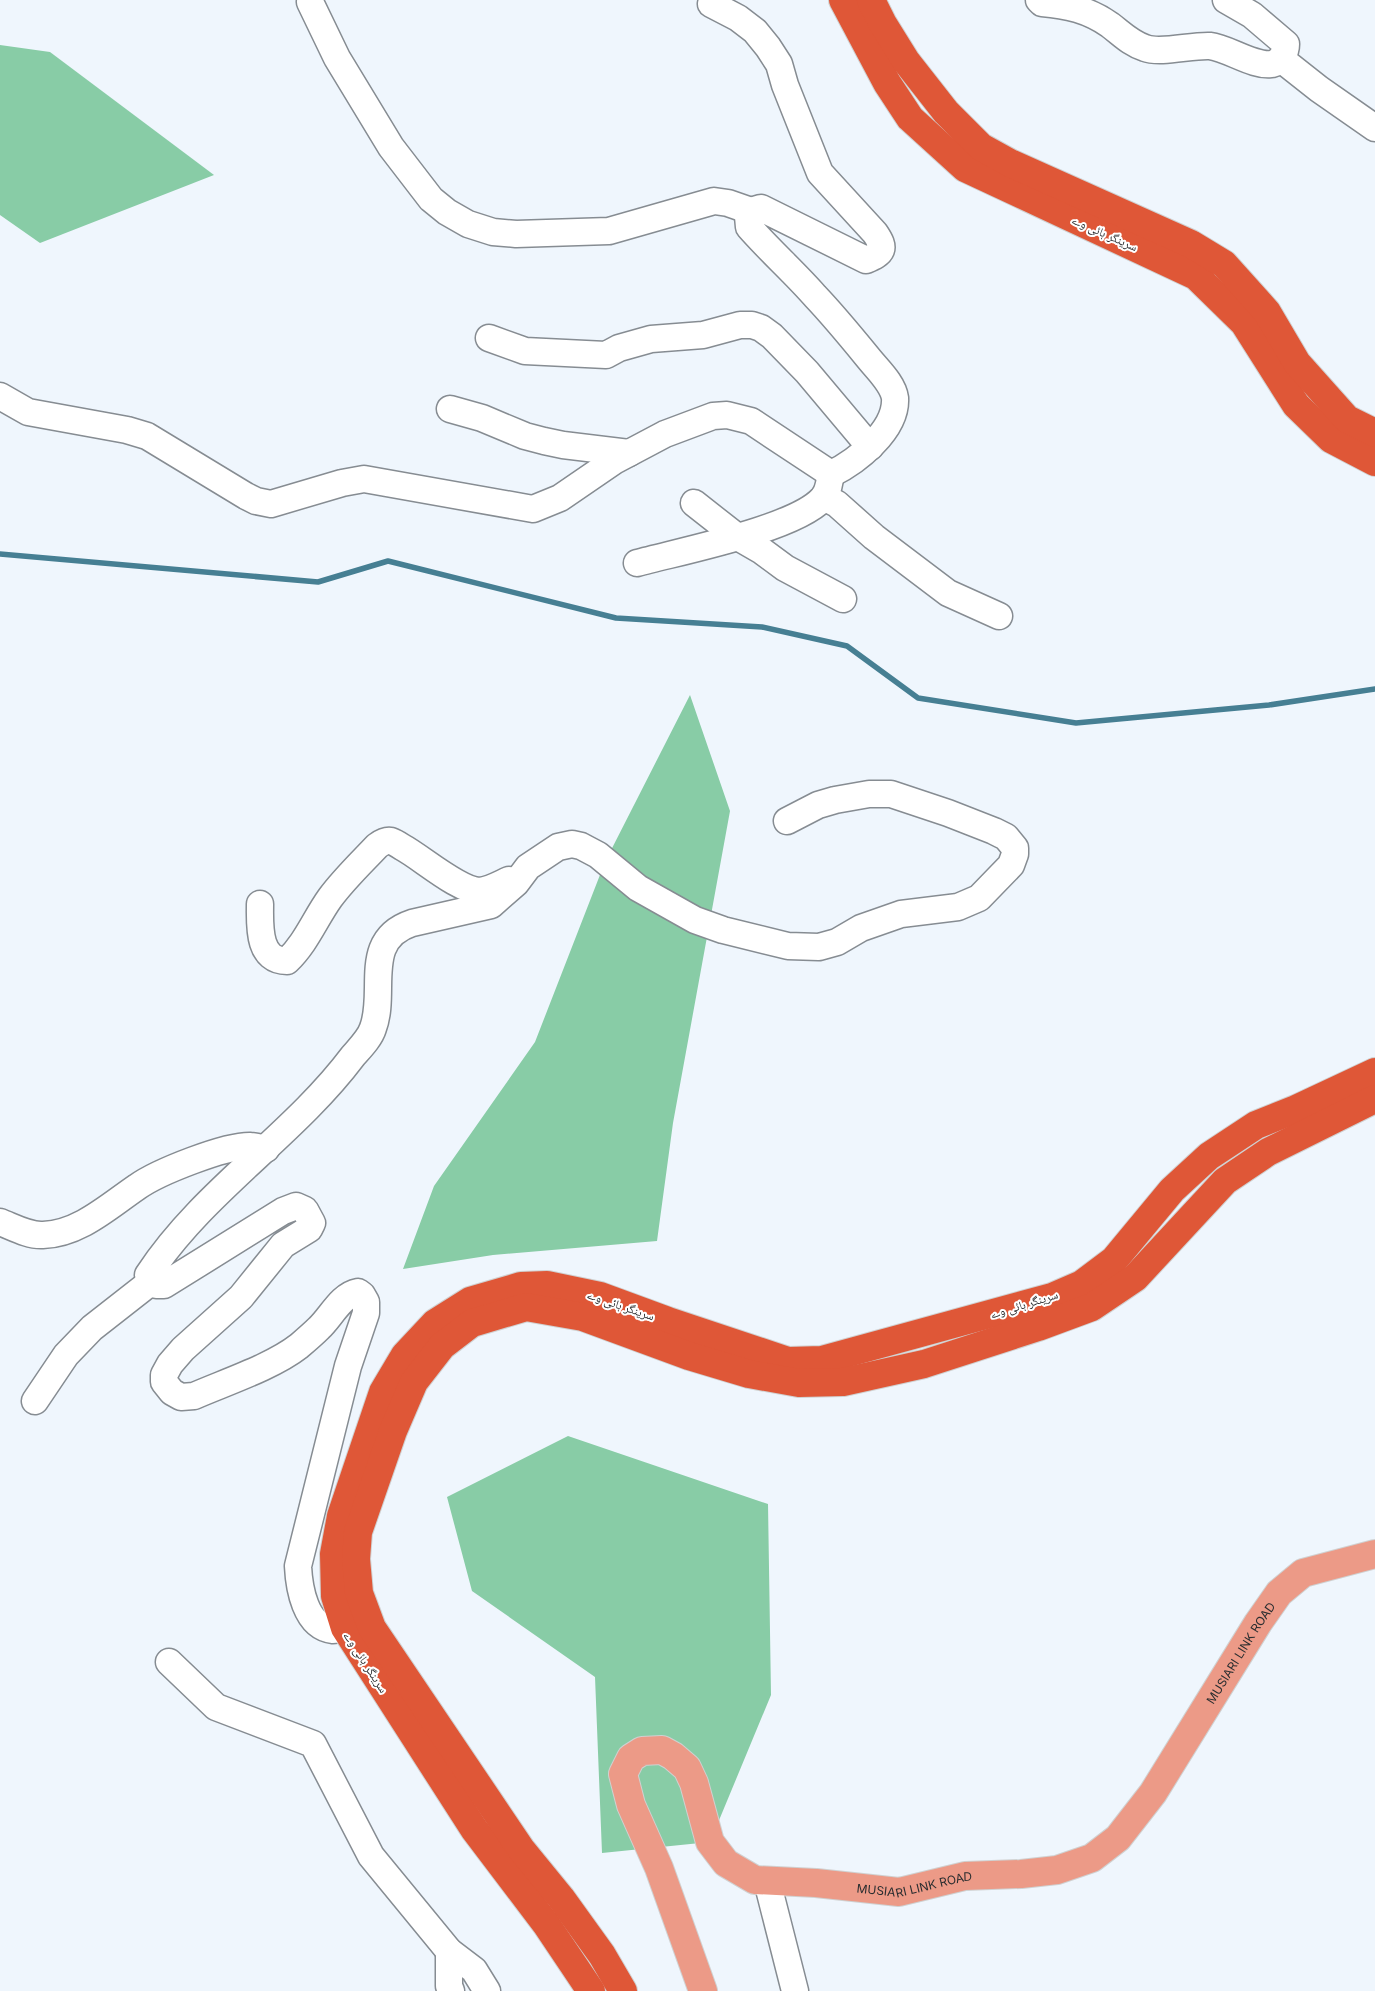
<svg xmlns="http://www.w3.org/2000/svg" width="1375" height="1991" font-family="Inter,'Noto Naskh Arabic',sans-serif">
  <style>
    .forest { fill: #88cca6 }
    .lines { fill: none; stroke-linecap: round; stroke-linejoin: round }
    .stream { stroke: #467f93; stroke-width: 5.5 }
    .minor-casing { stroke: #868c92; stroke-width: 29 }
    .major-casing { stroke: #d0d1d1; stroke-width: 30 }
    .highway-casing { stroke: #d0d1d1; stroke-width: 30 }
    .minor { stroke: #fff; stroke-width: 26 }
    .major { stroke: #ec9a87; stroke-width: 28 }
    .highway { stroke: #df5737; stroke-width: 28 }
    .labels { text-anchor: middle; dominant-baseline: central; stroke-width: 4; stroke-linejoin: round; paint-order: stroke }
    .street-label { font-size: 12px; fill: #2b2e30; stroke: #fff }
  </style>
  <rect width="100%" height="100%" fill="#eff6fd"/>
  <g class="forest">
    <path d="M0,45L50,52L214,175L40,243L0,215Z"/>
    <path d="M690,695L730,811L673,1123L657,1241L493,1255L403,1269L434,1186L535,1042L605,862Z"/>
    <path d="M568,1436L768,1504L771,1695L710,1842L602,1853L595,1677L472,1591L447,1497Z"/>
  </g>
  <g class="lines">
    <path class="stream" d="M0,554L318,582L388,561L616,618L762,627L847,646L918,698L1076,723L1269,705L1375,689"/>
    <defs>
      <g id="minor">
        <path d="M1039,0L1042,3C1067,5 1089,10 1110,25C1122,34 1130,43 1145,48C1161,54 1191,45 1210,46C1228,48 1254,67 1272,64C1281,62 1286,52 1286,44L1252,15L1226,0"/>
        <path d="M310,2L337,58L391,147L431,199L447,212L468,224L493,232L516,234L609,231L714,201L728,203L751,211"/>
        <path d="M1281,59L1319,89L1375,128"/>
        <path d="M489,338L525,351L606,355L619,348L651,339L703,335L740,325H752L761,328L772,336L807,372L870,447"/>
        <path d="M0,396L28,412L127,430L147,436L246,496L256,501L271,504L342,483L364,479L533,509L560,498L614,461L665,434L713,416L727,415L751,421L831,474C856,462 897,430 895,398C893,384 879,371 870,360C852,338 835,317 815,296C794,272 770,251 749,227L748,216L751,211L761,208L866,260C883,253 886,249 875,233L820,173L785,85L779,64L768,47L755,31L738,18L711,4L712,0"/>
        <path d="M450,409L482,418L525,436L544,441L563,445L629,453"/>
        <path d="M824,497L837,504L874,537L948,593L999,616"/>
        <path d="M694,503L736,536L762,551L785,568L843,599"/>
        <path d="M637,563C681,551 794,529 822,499C829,492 829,482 831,474"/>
        <path d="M260,904C260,924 257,961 287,961C306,943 315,919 330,898C344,879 361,863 377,846C381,843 386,840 391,841C394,842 399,845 402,847C421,857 459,891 480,891C490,890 500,884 509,880"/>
        <path d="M0,1222C13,1227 29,1236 43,1235C79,1234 109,1206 137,1187C158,1172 226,1145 251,1146C256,1146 261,1148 266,1149"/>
        <path d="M35,1401L66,1355L92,1328L152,1281"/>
        <path d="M345,1628C341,1629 337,1630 333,1630C305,1627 299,1587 298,1566L348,1366L366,1313V1302L362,1295L358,1292C341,1295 331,1317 319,1328C313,1334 306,1340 299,1346C272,1367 226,1382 194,1396L181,1397L172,1392L164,1382V1375L170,1364L183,1349L241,1297L283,1245L309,1229L312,1223L305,1210L296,1206L283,1211L164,1285H156L148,1275C203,1191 293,1136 353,1056C360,1048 370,1038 373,1028C387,991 361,940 412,923L491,905L516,883L528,867L558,847L572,844L581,846L598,855L638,888L695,920L723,930L788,946L819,947L837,942L861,928L901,914L958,907L979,898L1011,865L1015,854V848L1006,837L994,831L948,813L891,794H869L835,800L818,805L787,821"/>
        <path d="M169,1662L216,1707L313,1744L371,1856L449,1951L474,1970L487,1991"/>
        <path d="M767,1881L795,1991"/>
        <path d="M449,1951V1986L451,1991"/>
      </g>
      <g id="major">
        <path id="s1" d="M703,1991L659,1868L631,1805L623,1774L631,1758L642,1751L662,1750L673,1756L687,1768L694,1783L710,1842L726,1863L755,1880L816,1883L899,1892L965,1876L1021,1874L1057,1870L1092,1858L1118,1838L1153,1793L1258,1623L1279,1593L1303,1573L1375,1554"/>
      </g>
      <g id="highway">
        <path d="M843,0L887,83L910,118L965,168L1196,276L1244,323L1296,405L1331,439L1375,462"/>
        <path d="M871,0L883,24L906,61L946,112L981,147L1010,163L1191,244L1224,264L1267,312L1297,363L1347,419L1375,433"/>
        <path d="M591,1991L546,1924L474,1829L345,1628L335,1596L334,1554L341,1516L383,1392L405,1355L435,1323L470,1301L521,1286L547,1285L600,1296L668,1321L788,1361L822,1360L1052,1297L1082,1284L1114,1260L1172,1190L1209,1156L1256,1125L1296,1109L1375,1072"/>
        <path d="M623,1991L602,1955L561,1898L521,1849L372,1628L359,1593L356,1559L358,1532L393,1431L414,1382L442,1346L472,1323L526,1307L583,1317L689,1356L749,1374L799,1383L843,1382L924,1364L1038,1327L1092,1307L1135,1278L1225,1181L1268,1152L1375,1099"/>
      </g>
    </defs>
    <use href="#minor" class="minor-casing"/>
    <use href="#major" class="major-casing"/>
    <use href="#highway" class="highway-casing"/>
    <use href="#minor" class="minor"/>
    <use href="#major" class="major"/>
    <use href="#highway" class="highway"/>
  </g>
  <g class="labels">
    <g class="street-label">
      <text transform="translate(1105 233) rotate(24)">سرینگر ہائی وے</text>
      <text transform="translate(1024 1304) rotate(-17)">سرینگر ہائی وے</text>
      <text transform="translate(621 1305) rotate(19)">سرینگر ہائی وے</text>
      <text stroke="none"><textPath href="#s1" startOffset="1048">MUSIARI LINK ROAD</textPath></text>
      <text transform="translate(366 1662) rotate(57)">سرینگر ہائی وے</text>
      <text stroke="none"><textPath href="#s1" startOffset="612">MUSIARI LINK ROAD</textPath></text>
    </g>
  </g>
</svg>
